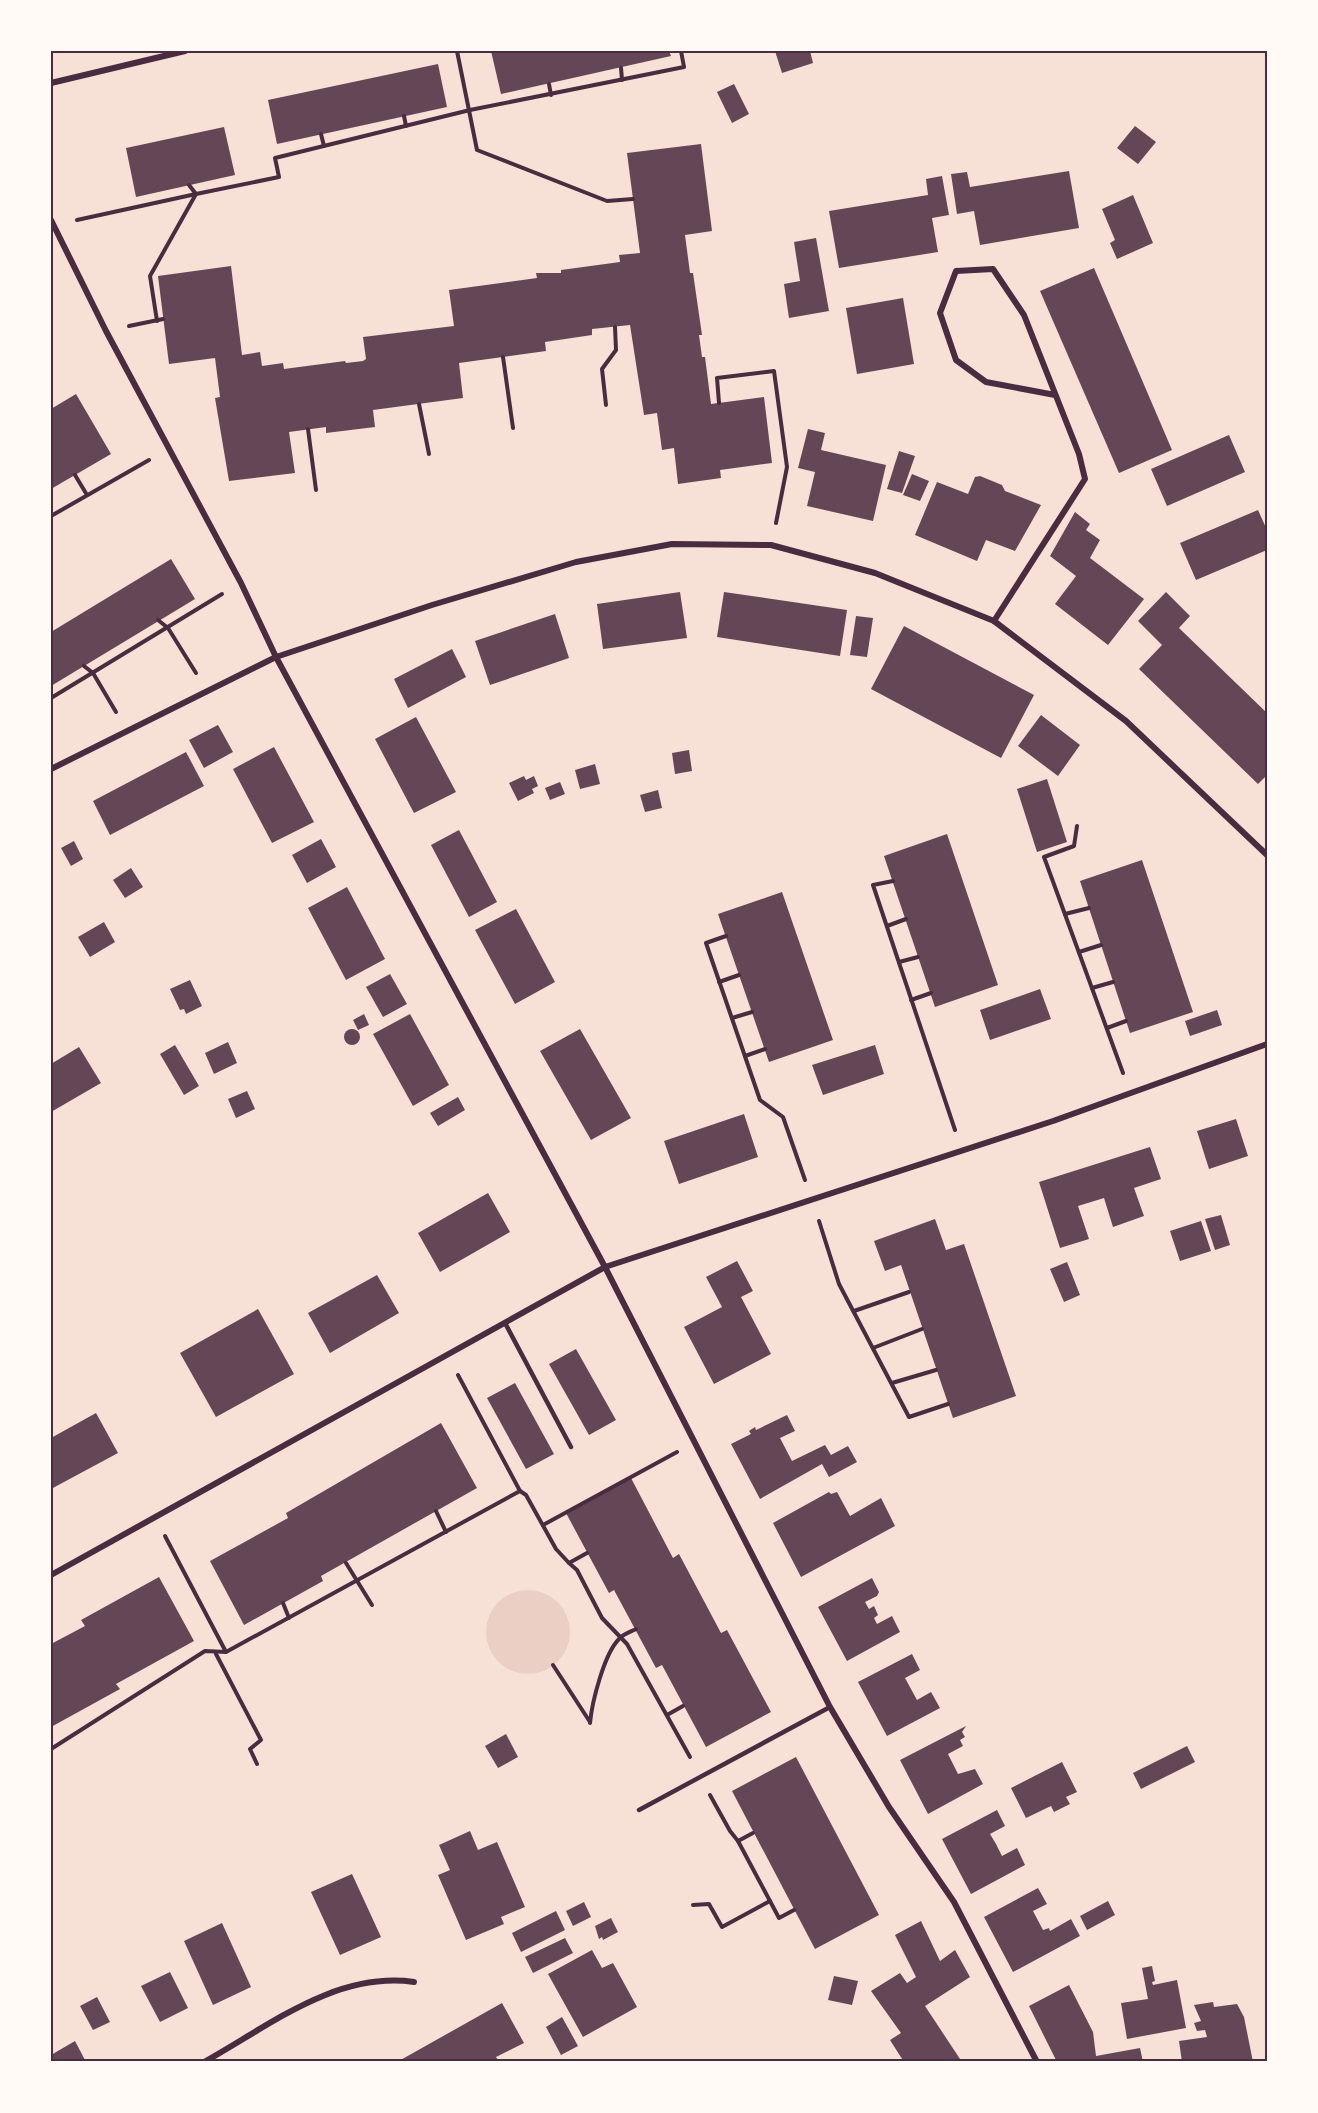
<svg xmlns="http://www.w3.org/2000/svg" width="1318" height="2113" font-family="Raleway,sans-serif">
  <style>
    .green { fill: #ebcfc5 }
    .building { fill: #644757 }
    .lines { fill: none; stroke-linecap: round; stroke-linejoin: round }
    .path { stroke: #4a2c40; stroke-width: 4 }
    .service { stroke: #4a2c40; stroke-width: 4.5 }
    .minor { stroke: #4a2c40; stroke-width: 6 }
    .neatline { fill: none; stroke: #4a2c40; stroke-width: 2 }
  </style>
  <rect width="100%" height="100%" fill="#f7e1d7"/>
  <circle class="green" cx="528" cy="1632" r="42"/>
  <g class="building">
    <path d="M491,51H669L671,56L501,94Z"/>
    <path d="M775,51H810L813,63L782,73Z"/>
    <path d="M438,64L447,107L277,144L268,100Z"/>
    <path d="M734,84L749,114L732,123L717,92Z"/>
    <path d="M1135,126L1156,142L1138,164L1117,148Z"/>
    <path d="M224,127L235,175L136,197L126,148Z"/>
    <path d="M701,144L712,231L685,235L690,273H693L702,335H699L702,357H705L711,404L764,397L772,463L720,470L721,478L678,484L674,448L662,450L657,413L644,415L630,325L592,329V335L545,342L546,351L459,363L463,398L373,410L375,427L326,433V427L289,432L295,473L229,481L215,398L220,397L215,358L169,364L158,276L231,266L242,355L260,352L262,366L283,363L284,369L345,361L346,363L363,361L366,359L363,337L454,326L449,290L537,278L536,273H561V270L620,262L619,255L640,253L627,153Z"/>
    <path d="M1069,171L1079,228L980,245L974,211L957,214L951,174L967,172L970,187Z"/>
    <path d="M942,176L949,215L932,218L938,252L839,268L829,211L928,195L926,179Z"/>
    <path d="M1133,195L1153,243L1117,259L1110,243L1115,240L1102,209Z"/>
    <path d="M816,238L829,311L789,318L784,284L800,281L794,242Z"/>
    <path d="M1094,268L1172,450L1119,473L1040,291Z"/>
    <path d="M903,298L914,364L857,374L846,308Z"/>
    <path d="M76,394L111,454L51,489V409Z"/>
    <path d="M808,429L825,433L821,450L886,465L873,521L807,506L815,472L798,468Z"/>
    <path d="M1229,435L1245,472L1167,506L1151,469Z"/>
    <path d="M899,451L915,456L902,493L887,489Z"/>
    <path d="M912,474L929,481L920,501L903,495Z"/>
    <path d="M980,476L1002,485L1005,491L1041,505L1015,551L986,540L977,561L915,535L937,482L968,494L975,477Z"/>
    <path d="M1258,510L1267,530V550L1196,580L1180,543Z"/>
    <path d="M1075,512L1090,524L1086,530L1100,540L1090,558L1144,599L1108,645L1055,604L1076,576L1050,556Z"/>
    <path d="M171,559L195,599L51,686V632Z"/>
    <path d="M680,592L687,638L603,649L597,604Z"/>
    <path d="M724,592L847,610L840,656L717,637Z"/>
    <path d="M1166,592L1190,616L1179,628L1267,713V775L1258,784L1139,669L1162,645L1138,621Z"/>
    <path d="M555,614L569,658L490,685L475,641Z"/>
    <path d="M856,616L873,618L867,657L850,655Z"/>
    <path d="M904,626L1034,695L1001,758L871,689Z"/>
    <path d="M452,649L466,677L408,708L394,679Z"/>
    <path d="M1041,715L1080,745L1058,776L1018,746Z"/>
    <path d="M416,717L456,792L414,813L375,739Z"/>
    <path d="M218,725L233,752L204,768L189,740Z"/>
    <path d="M274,747L314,822L272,843L233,769Z"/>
    <path d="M689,750L692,771L675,774L672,753Z"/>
    <path d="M186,752L204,786L110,835L93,801Z"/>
    <path d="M595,764L600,784L580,789L575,770Z"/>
    <path d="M524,776L526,780L534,776L538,786L532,789L534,793L518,801L509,783Z"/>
    <path d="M1047,779L1067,842L1037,852L1017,789Z"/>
    <path d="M560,782L565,794L550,800L545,788Z"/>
    <path d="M658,790L662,808L645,812L640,795Z"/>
    <path d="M459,830L497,902L469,917L431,845Z"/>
    <path d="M947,834L998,985L935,1007L884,856Z"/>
    <path d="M321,839L336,867L307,883L292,855Z"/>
    <path d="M74,841L83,859L71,866L61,848Z"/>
    <path d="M1142,860L1193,1012L1130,1033L1080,881Z"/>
    <path d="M131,868L143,887L125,898L113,880Z"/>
    <path d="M347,887L385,959L346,980L308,908Z"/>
    <path d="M782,892L833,1040L769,1062L718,914Z"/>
    <path d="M516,909L555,982L515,1004L475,930Z"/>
    <path d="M104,922L115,942L90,957L78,937Z"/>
    <path d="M390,974L407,1004L383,1017L366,987Z"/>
    <path d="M190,980L202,1006L186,1014L184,1009L180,1010L170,989Z"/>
    <path d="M1040,989L1051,1019L990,1040L980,1010Z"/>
    <path d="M1217,1010L1222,1025L1190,1036L1185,1021Z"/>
    <path d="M364,1014L369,1025L358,1030L353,1020Z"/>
    <path d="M410,1014L449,1085L413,1106L373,1034Z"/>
    <path d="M580,1029L631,1118L591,1140L540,1051Z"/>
    <circle cx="352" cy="1037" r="8"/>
    <path d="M228,1042L237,1063L214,1074L205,1053Z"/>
    <path d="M175,1045L199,1086L184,1095L160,1054Z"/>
    <path d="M875,1045L884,1074L823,1095L812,1065Z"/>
    <path d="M79,1047L101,1083L51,1112V1064Z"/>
    <path d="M247,1091L255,1109L236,1118L228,1099Z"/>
    <path d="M458,1097L465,1110L438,1126L430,1113Z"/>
    <path d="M744,1114L758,1157L679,1184L664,1141Z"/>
    <path d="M1236,1119L1248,1156L1209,1169L1197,1131Z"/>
    <path d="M1150,1147L1161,1179L1134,1188L1144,1216L1113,1227L1104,1198L1078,1206L1089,1239L1060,1248L1039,1182Z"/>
    <path d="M488,1193L510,1232L440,1272L418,1233Z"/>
    <path d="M1221,1215L1230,1245L1215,1250L1205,1219Z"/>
    <path d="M935,1219L946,1250L964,1244L1016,1396L953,1418L901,1265L885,1271L874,1241Z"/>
    <path d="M1201,1221L1211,1251L1180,1261L1170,1231Z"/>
    <path d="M737,1261L753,1291L741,1297L771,1354L714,1384L684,1327L722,1307L706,1277Z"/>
    <path d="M1067,1262L1080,1295L1064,1302L1050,1269Z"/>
    <path d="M377,1275L399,1313L330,1353L308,1313Z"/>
    <path d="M258,1309L294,1374L216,1417L180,1353Z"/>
    <path d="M576,1349L616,1420L589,1435L549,1364Z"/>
    <path d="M515,1383L554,1454L526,1469L487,1398Z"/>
    <path d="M96,1413L118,1453L51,1489V1438Z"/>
    <path d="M787,1415L795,1431L780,1438L792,1461L825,1445L831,1455L848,1446L857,1462L829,1477L822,1464L760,1499L731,1444L751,1434L749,1431L755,1427L756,1430Z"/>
    <path d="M441,1423L477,1488L321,1576L323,1581L244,1625L210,1561L288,1518L286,1513Z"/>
    <path d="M631,1478L673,1558L679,1554L721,1633L727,1630L771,1712L706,1747L662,1665L656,1668L614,1590L609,1593L566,1513Z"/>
    <path d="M829,1492L831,1494L837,1492L850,1516L881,1498L895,1526L801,1577L773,1523Z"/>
    <path d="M159,1577L194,1641L116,1684L120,1689L51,1727V1644L85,1626L81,1620Z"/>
    <path d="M872,1578L879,1592L877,1596L865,1602L869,1609L874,1606L878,1615L874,1618L877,1624L892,1616L900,1632L847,1661L818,1607Z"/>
    <path d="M912,1654L920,1670L905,1678L917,1700L931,1692L940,1708L887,1736L858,1682Z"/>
    <path d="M966,1726L962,1732L965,1737L960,1740L963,1746L948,1754L958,1774L975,1769L983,1784L928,1814L900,1760Z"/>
    <path d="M506,1734L518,1757L498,1768L485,1746Z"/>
    <path d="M1187,1746L1195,1762L1141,1789L1133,1773Z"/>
    <path d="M796,1757L879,1915L815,1949L732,1791Z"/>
    <path d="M1062,1762L1077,1792L1066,1797L1070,1804L1054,1812L1051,1806L1026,1818L1011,1788Z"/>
    <path d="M997,1810L1005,1826L990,1834L996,1844L1002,1856L1017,1848L1025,1865L971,1894L942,1839Z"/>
    <path d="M470,1831L478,1850L497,1842L525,1907L501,1917L504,1924L466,1940L438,1875L450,1870L439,1845Z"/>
    <path d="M352,1874L381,1937L340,1955L311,1892Z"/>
    <path d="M1038,1888L1047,1904L1033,1911L1043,1930L1049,1928L1050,1931L1071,1919L1080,1936L1013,1972L984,1917Z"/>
    <path d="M1108,1901L1115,1915L1087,1930L1080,1916Z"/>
    <path d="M584,1902L591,1917L573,1926L566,1911Z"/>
    <path d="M556,1911L565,1930L521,1952L512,1933Z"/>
    <path d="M611,1918L618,1932L603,1940L602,1937L599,1939L595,1926Z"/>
    <path d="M921,1921L940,1961L955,1950L970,1977L925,2006L962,2062H904L890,2040L901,2033L871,1991L900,1973L907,1983L916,1977L895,1935Z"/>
    <path d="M222,1923L251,1987L213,2005L184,1941Z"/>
    <path d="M565,1938L573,1953L533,1973L525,1957Z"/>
    <path d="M592,1950L602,1968L613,1963L637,2007L583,2037L548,1974Z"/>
    <path d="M1152,1966L1155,1981L1152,1982L1153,1985L1177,1980L1186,2028L1127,2039L1121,2003L1148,1999L1142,1968Z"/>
    <path d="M170,1972L188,2008L160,2022L141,1986Z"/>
    <path d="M834,1976L858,1981L852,2005L828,2000Z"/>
    <path d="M1069,1985L1093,2032L1096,2056L1140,2048L1143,2062L1073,2060L1057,2062L1029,2006Z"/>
    <path d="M97,1997L110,2022L93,2030L80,2006Z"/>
    <path d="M1213,2002L1214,2007L1237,2004L1244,2017L1253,2062H1182L1179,2041L1207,2037L1205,2030L1197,2031L1194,2023L1201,2021L1194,2005Z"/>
    <path d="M502,2003L524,2043L496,2057L499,2062H397Z"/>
    <path d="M562,2017L578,2046L561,2055L546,2027Z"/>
    <path d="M75,2041L86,2062H51V2055Z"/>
  </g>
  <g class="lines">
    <g class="path">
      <path d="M457,51L477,150L607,201L633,199"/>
      <path d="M621,68L622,80"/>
      <path d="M549,84L551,95"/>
      <path d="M404,116L406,126"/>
      <path d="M321,134L324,146"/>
      <path d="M77,220L196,194L189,185"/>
      <path d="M157,321L150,276L196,194L279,177L275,158L470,110L684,67L681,51"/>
      <path d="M129,326L163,319"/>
      <path d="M503,357L513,428"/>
      <path d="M719,403L717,378L774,371L787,467L776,523"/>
      <path d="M419,404L429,454"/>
      <path d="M606,405L602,369L616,350L615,327"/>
      <path d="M308,429L316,490"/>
      <path d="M75,475L87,495"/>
      <path d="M51,516L149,460"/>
      <path d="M158,620L168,628L196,673"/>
      <path d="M84,666L93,673L116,712"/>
      <path d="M51,698L222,594"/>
      <path d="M1077,826L1074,846L1044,857L1123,1073"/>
      <path d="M893,881L873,885L955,1130"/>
      <path d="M1065,914L1089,908"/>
      <path d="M887,926L906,919"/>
      <path d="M726,936L706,943L760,1100L783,1117L805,1180"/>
      <path d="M1079,952L1101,945"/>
      <path d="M899,962L918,957"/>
      <path d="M719,982L739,975"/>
      <path d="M1092,988L1113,982"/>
      <path d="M911,1000L931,993"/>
      <path d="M732,1018L752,1012"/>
      <path d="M1107,1028L1126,1021"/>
      <path d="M745,1056L765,1049"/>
      <path d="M819,1221L839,1284L909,1417L948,1404"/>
      <path d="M854,1311L909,1292"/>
      <path d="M873,1348L922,1329"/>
      <path d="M458,1375L520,1491L526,1495L556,1549L569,1563L587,1553"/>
      <path d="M892,1383L936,1370"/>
      <path d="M436,1511L446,1532"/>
      <path d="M543,1525L677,1452"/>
      <path d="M165,1536L226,1652"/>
      <path d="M346,1563L372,1605"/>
      <path d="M569,1563L577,1570L602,1618L627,1644L690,1757"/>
      <path d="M283,1603L289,1618"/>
      <path d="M216,1654L261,1740L250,1749L257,1764"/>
      <path d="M553,1665L590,1722"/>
      <path d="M667,1715L683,1706"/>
      <path d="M590,1723C592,1702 604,1654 619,1639C623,1634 630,1632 636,1629"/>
      <path d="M51,1749L205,1651L226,1652L520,1491"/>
      <path d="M710,1795L730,1831L738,1841L779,1918L794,1910"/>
      <path d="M738,1841L753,1833"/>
      <path d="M693,1905L709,1904L722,1927L770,1901"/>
    </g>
    <g class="service">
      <path d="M505,1323L571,1447"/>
      <path d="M639,1810L830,1707"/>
    </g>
    <g class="minor">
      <path d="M51,83L185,51"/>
      <path d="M51,220L106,331L241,583L276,657L605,1267L830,1707L889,1807L954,1902L1037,2062"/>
      <path d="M994,621L1085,479L1079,454L1024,315L993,269L956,271L940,313L956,360L986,382L1055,395"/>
      <path d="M51,769L276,657L432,605L576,562L672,544L771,545L875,573L994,621L1126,721L1267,855"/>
      <path d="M51,1575L605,1267L1053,1121L1267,1044"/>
      <path d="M204,2062C269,2026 336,1971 414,1982"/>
    </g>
  </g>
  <rect width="1318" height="2113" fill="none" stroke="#fffaf5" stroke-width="105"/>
  <rect x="52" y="52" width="1214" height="2008" class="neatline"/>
</svg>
